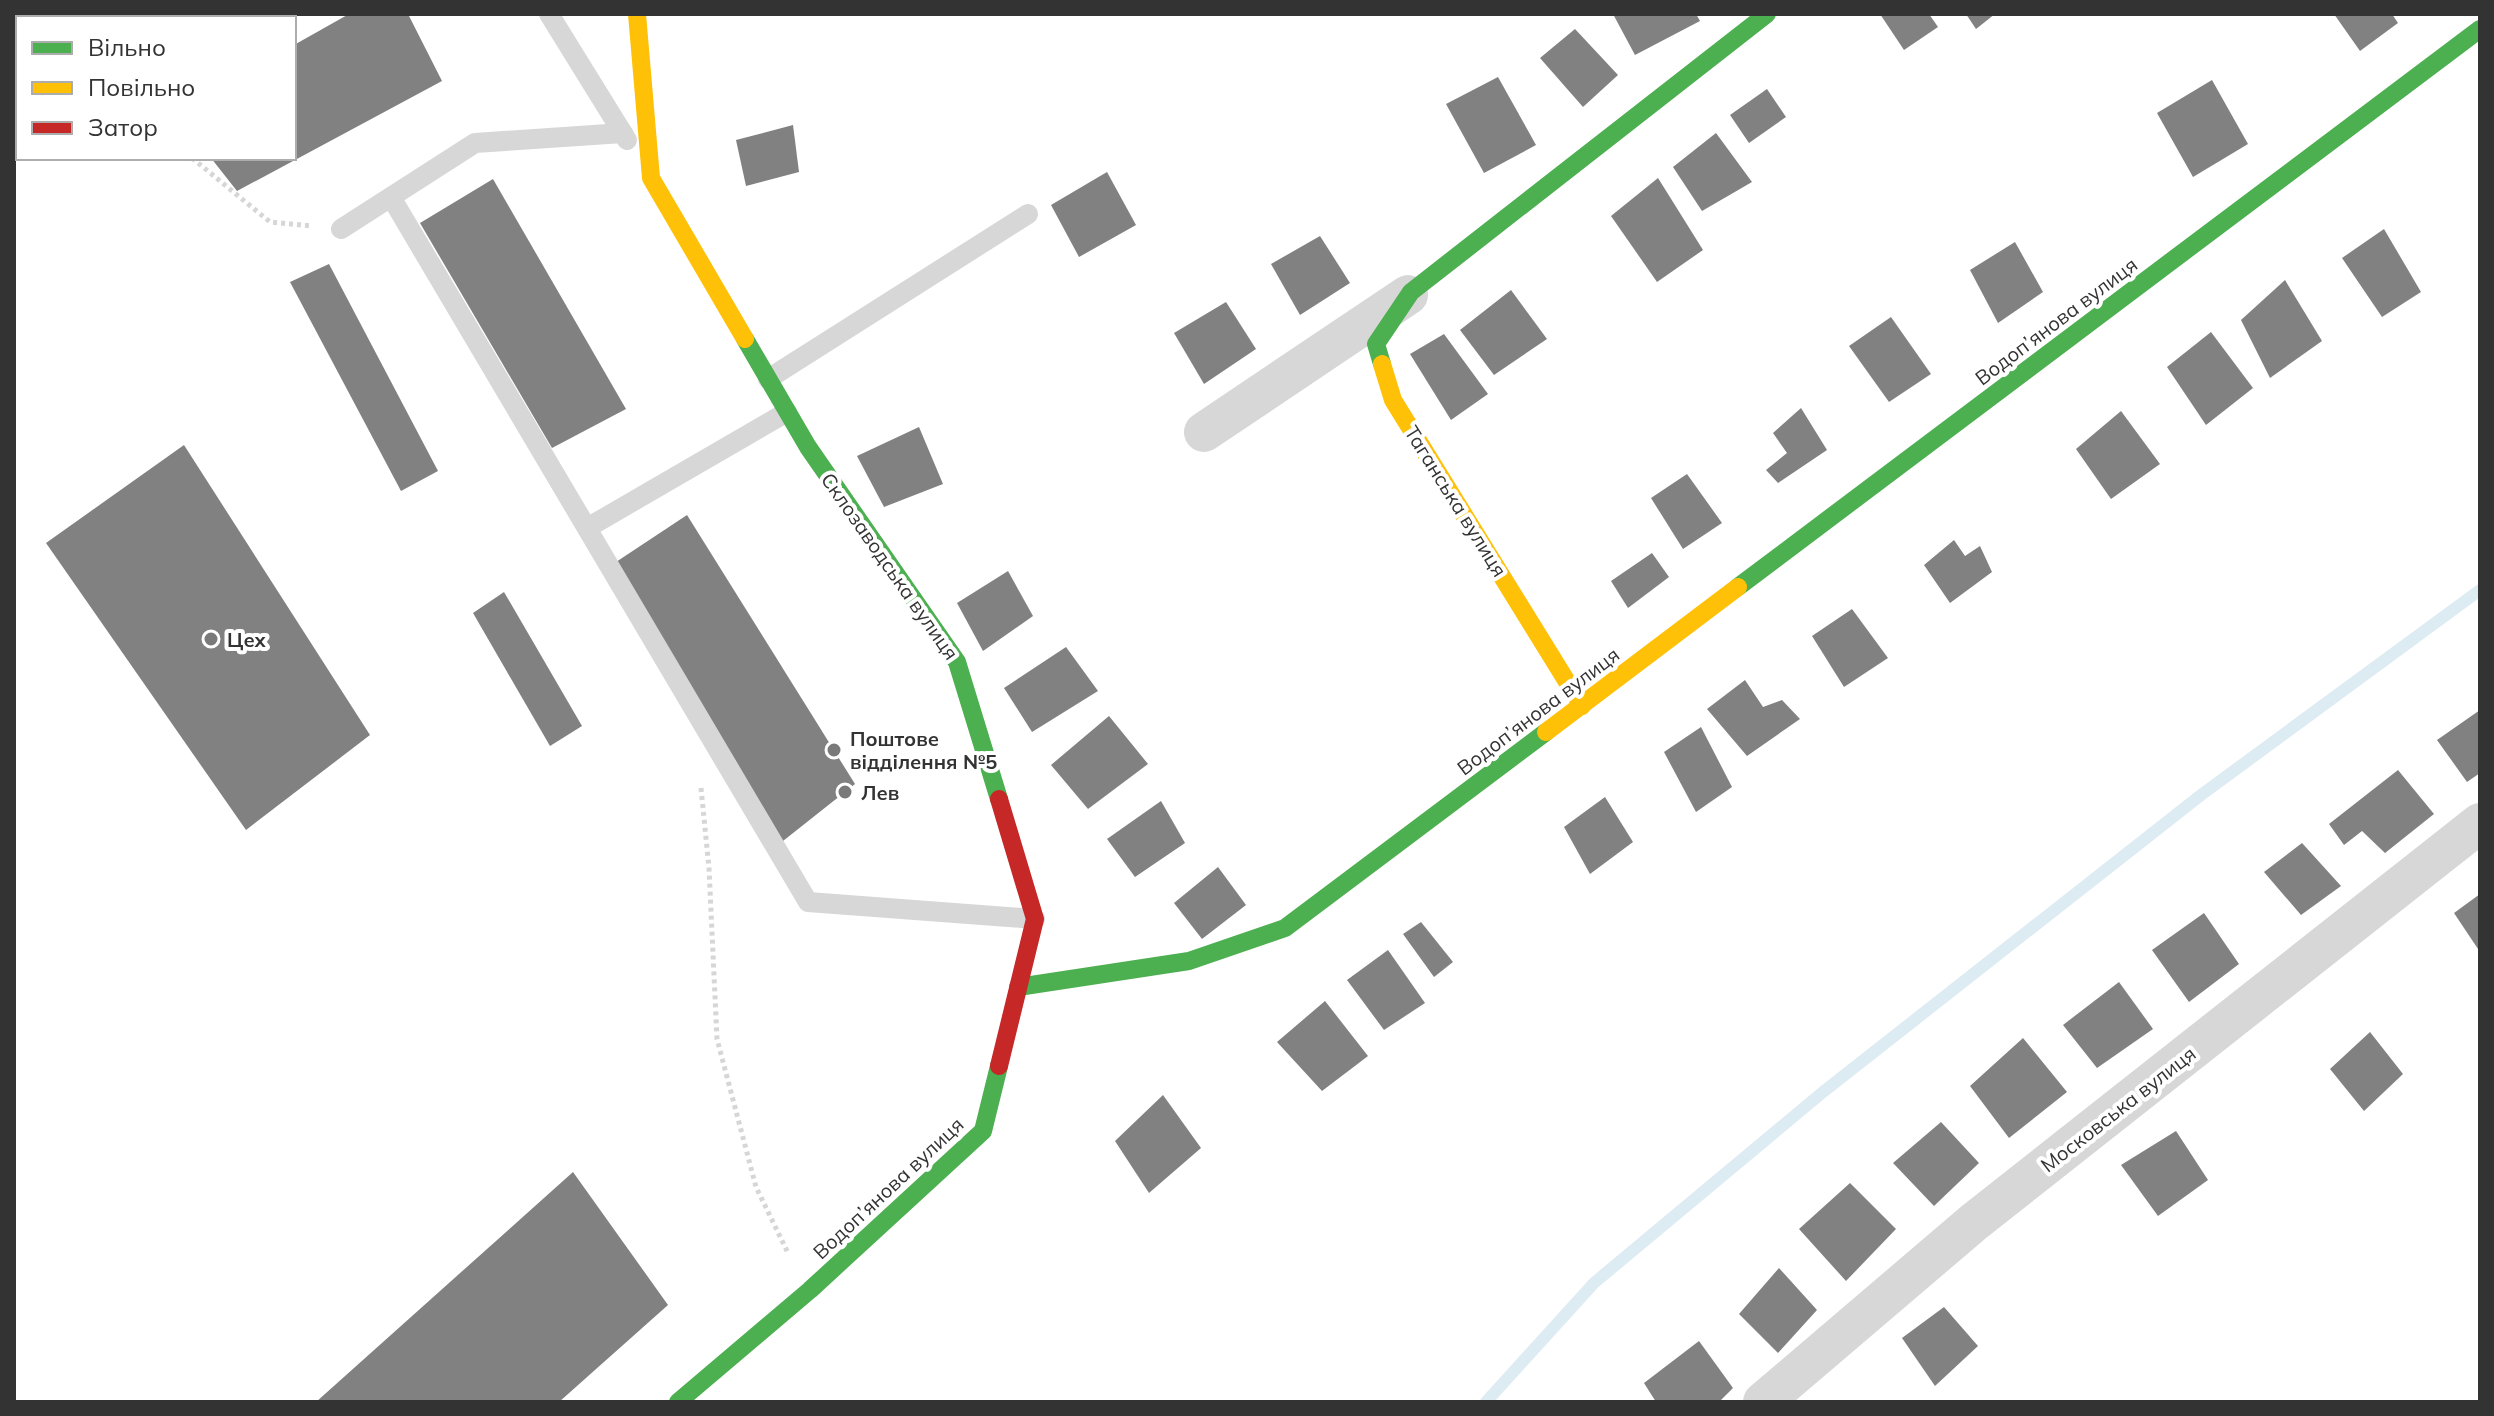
<svg xmlns="http://www.w3.org/2000/svg" width="2494" height="1416" font-family="Mulish,sans-serif">
  <style>
    .lines { fill: none; stroke-linecap: round; stroke-linejoin: round }
    .stream { stroke: #ddebf3; stroke-width: 12 }
    .building { fill: #818181 }
    .path { stroke: #d6d6d6; stroke-width: 5; stroke-dasharray: 4 4; stroke-linecap: butt }
    .lane { stroke: #d7d7d7; stroke-width: 20 }
    .street { stroke: #d7d7d7; stroke-width: 40 }
    .fast { stroke: #4caf50; stroke-width: 18 }
    .slow { stroke: #ffc107; stroke-width: 18 }
    .jam { stroke: #c62828; stroke-width: 18 }
    .poi-dot { fill: #7a7a7a; stroke: #fff; stroke-width: 3 }
    .labels { text-anchor: middle; dominant-baseline: central; stroke-width: 8; stroke-linejoin: round; paint-order: stroke }
    .street-label { font-size: 20px; fill: #333; stroke: #fff }
    .poi-label { font-size: 20px; font-weight: bold; fill: #333; stroke: #fff; text-anchor: start }
  </style>
  <rect width="100%" height="100%" fill="#fff"/>
  <g class="lines">
    <path class="stream" d="M1486,1402L1594,1283L1823,1092L2201,795L2480,590"/>
  </g>
  <g class="building">
    <path d="M349,14H408L442,81L237,191L211,158H294V45Z"/>
    <path d="M1613,14H1696L1700,21L1635,55Z"/>
    <path d="M1880,14H1929L1938,27L1904,50Z"/>
    <path d="M1966,14H1995L1976,29Z"/>
    <path d="M2334,14H2392L2398,23L2360,51Z"/>
    <path d="M1575,29L1618,75L1583,107L1540,58Z"/>
    <path d="M1498,77L1536,145L1484,173L1446,104Z"/>
    <path d="M2212,80L2248,144L2193,177L2157,113Z"/>
    <path d="M1767,89L1786,117L1749,143L1730,115Z"/>
    <path d="M793,125L799,172L746,186L736,140Z"/>
    <path d="M1716,133L1752,182L1702,211L1673,167Z"/>
    <path d="M1107,172L1136,225L1079,257L1051,205Z"/>
    <path d="M1658,178L1703,250L1657,282L1611,216Z"/>
    <path d="M493,179L626,409L552,448L420,223Z"/>
    <path d="M2384,229L2421,292L2382,317L2342,258Z"/>
    <path d="M1320,236L1350,283L1300,315L1271,264Z"/>
    <path d="M2015,242L2043,292L1998,323L1970,270Z"/>
    <path d="M329,264L438,471L401,491L290,282Z"/>
    <path d="M2285,280L2322,341L2270,378L2241,320Z"/>
    <path d="M1511,290L1547,339L1494,375L1460,330Z"/>
    <path d="M1226,302L1256,349L1204,384L1174,333Z"/>
    <path d="M1891,317L1931,374L1889,402L1849,346Z"/>
    <path d="M2211,332L2253,388L2206,425L2167,367Z"/>
    <path d="M1444,334L1488,394L1451,420L1410,354Z"/>
    <path d="M1801,408L1827,450L1778,483L1766,470L1787,453L1773,433Z"/>
    <path d="M2121,411L2160,464L2111,499L2076,449Z"/>
    <path d="M919,427L943,484L884,507L857,456Z"/>
    <path d="M184,445L370,735L246,830L46,543Z"/>
    <path d="M1687,474L1722,523L1683,549L1651,498Z"/>
    <path d="M687,515L855,784L783,841L613,564Z"/>
    <path d="M1954,540L1965,556L1980,546L1992,572L1950,603L1924,565Z"/>
    <path d="M1652,553L1669,577L1628,608L1611,581Z"/>
    <path d="M1008,571L1033,616L983,651L957,603Z"/>
    <path d="M504,592L582,726L550,746L473,613Z"/>
    <path d="M1852,609L1888,658L1844,687L1812,636Z"/>
    <path d="M1066,647L1098,691L1032,732L1004,688Z"/>
    <path d="M1745,680L1763,707L1782,700L1800,719L1747,756L1707,709Z"/>
    <path d="M2480,710V773L2467,782L2437,740Z"/>
    <path d="M1109,716L1148,764L1088,809L1051,765Z"/>
    <path d="M1701,727L1732,787L1696,812L1664,752Z"/>
    <path d="M2398,770L2434,814L2385,853L2362,831L2344,845L2329,824Z"/>
    <path d="M1605,797L1633,842L1590,874L1564,827Z"/>
    <path d="M1161,801L1185,843L1135,877L1107,839Z"/>
    <path d="M2302,843L2341,886L2301,915L2264,872Z"/>
    <path d="M1218,867L1246,905L1202,939L1174,903Z"/>
    <path d="M2480,894V952L2454,913Z"/>
    <path d="M2204,913L2239,964L2189,1002L2152,950Z"/>
    <path d="M1421,922L1453,962L1434,977L1403,934Z"/>
    <path d="M1388,950L1425,1003L1384,1030L1347,980Z"/>
    <path d="M2119,982L2153,1029L2097,1068L2063,1025Z"/>
    <path d="M1325,1001L1368,1056L1322,1091L1277,1042Z"/>
    <path d="M2370,1032L2403,1074L2364,1111L2330,1069Z"/>
    <path d="M2023,1038L2067,1092L2009,1138L1970,1086Z"/>
    <path d="M1163,1095L1201,1148L1149,1193L1115,1141Z"/>
    <path d="M1941,1122L1979,1163L1934,1206L1893,1163Z"/>
    <path d="M2176,1131L2208,1180L2158,1216L2121,1165Z"/>
    <path d="M573,1172L668,1305L559,1402H316Z"/>
    <path d="M1850,1183L1896,1229L1846,1281L1799,1229Z"/>
    <path d="M1779,1268L1817,1310L1778,1353L1739,1314Z"/>
    <path d="M1944,1307L1978,1346L1935,1386L1902,1338Z"/>
    <path d="M1699,1341L1733,1388L1719,1402H1656L1644,1383Z"/>
  </g>
  <g class="lines">
    <g class="path">
      <path d="M81,14L85,18"/>
      <path d="M192,158L270,222L312,226"/>
      <path d="M701,788L709,868L717,1039L756,1187L788,1253"/>
    </g>
    <g class="lane">
      <path d="M549,14L627,140"/>
      <path d="M391,197L808,902L1035,919"/>
      <path d="M341,229L475,143L623,133"/>
      <path d="M768,379L1028,214"/>
      <path d="M587,528L787,412"/>
    </g>
    <g class="street">
      <path d="M1204,432L1408,295"/>
      <path d="M1763,1402L1974,1222L2480,823"/>
    </g>
    <g class="fast">
      <path d="M745,339L808,447L957,662L999,799"/>
      <path d="M1382,364L1376,344L1411,292L1767,14"/>
      <path d="M1738,587L2480,29"/>
      <path d="M1018,987L1189,961L1285,928L1546,732"/>
      <path d="M678,1402L810,1290L983,1131L999,1066"/>
    </g>
    <g class="slow">
      <path d="M637,14L651,178L745,339"/>
      <path d="M1382,364L1393,400L1582,706"/>
      <path d="M1546,732L1738,587"/>
    </g>
    <path class="jam" d="M999,799L1035,919L999,1066"/>
  </g>
  <g class="poi-dot">
    <circle cx="211" cy="639" r="8"/>
    <circle cx="834" cy="750" r="8"/>
    <circle cx="845" cy="792" r="8"/>
  </g>
  <g class="labels">
    <g class="street-label">
      <text transform="translate(2056 321) rotate(-37)">Водоп’янова вулиця</text>
      <text transform="translate(1456 501) rotate(58)">Таганська вулиця</text>
      <text transform="translate(890 566) rotate(55)">Склозаводська вулиця</text>
      <text transform="translate(1538 711) rotate(-37)">Водоп’янова вулиця</text>
      <text transform="translate(2118 1109) rotate(-38)">Московська вулиця</text>
      <text transform="translate(888 1188) rotate(-43)">Водоп’янова вулиця</text>
    </g>
    <g class="poi-label">
      <text x="227" y="639">Цех</text>
      <text x="850" y="738">Поштове<tspan x="850" dy="23">відділення №5</tspan></text>
      <text x="861" y="792">Лев</text>
    </g>
  </g>
  <rect width="2494" height="1416" fill="none" stroke="#333333" stroke-width="32"/>
  <rect x="16" y="16" width="280" height="144" fill="#ffffff" stroke="#adadad" stroke-width="2"/>
  <rect x="32" y="42" width="40" height="12" fill="#4caf50" stroke="#adadad" stroke-width="2"/>
  <text x="88" y="56" font-size="24" fill="#333333">Вільно</text>
  <rect x="32" y="82" width="40" height="12" fill="#ffc107" stroke="#adadad" stroke-width="2"/>
  <text x="88" y="96" font-size="24" fill="#333333">Повільно</text>
  <rect x="32" y="122" width="40" height="12" fill="#c62828" stroke="#adadad" stroke-width="2"/>
  <text x="88" y="136" font-size="24" fill="#333333">Затор</text>
</svg>
